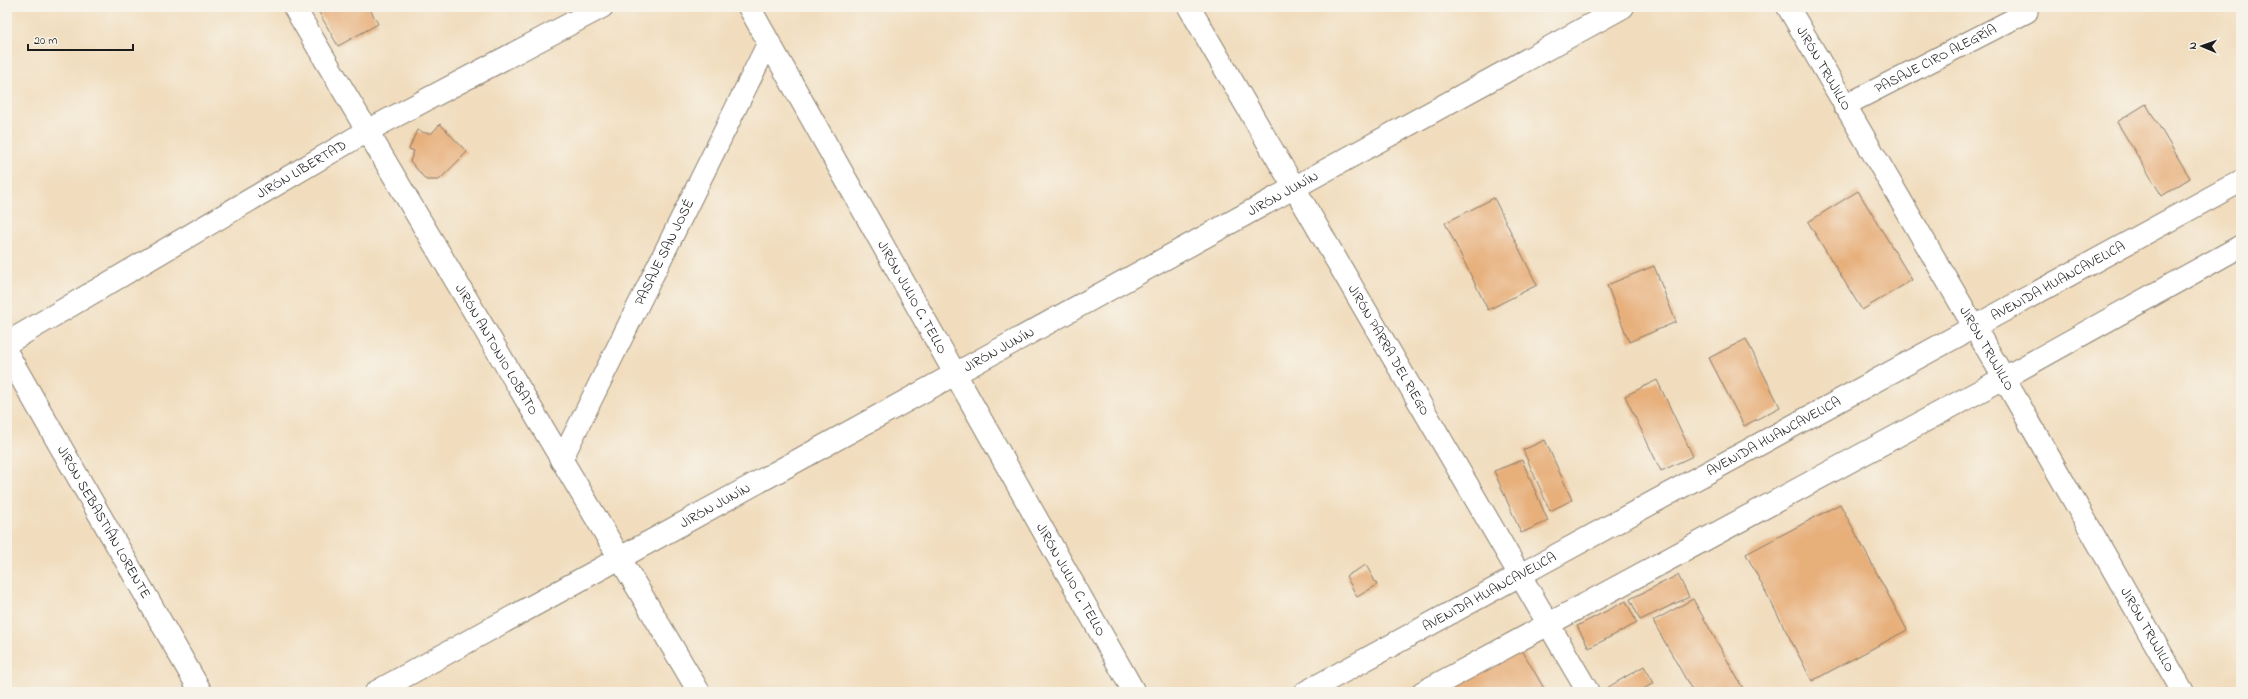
<svg xmlns="http://www.w3.org/2000/svg" width="2248" height="699" font-family="'Indie Flower',sans-serif">
  <style>
    .building { fill: #e7af7a }
    .lines { fill: none; stroke-linecap: round; stroke-linejoin: round }
    .lane-casing { stroke: #867c6d; stroke-width: 23 }
    .street-casing { stroke: #867c6d; stroke-width: 24 }
    .secondary-casing { stroke: #867c6d; stroke-width: 24 }
    .highway-casing { stroke: #867c6d; stroke-width: 24 }
    .lane { stroke: #fff; stroke-width: 21 }
    .street { stroke: #fff; stroke-width: 22 }
    .secondary { stroke: #fff; stroke-width: 22 }
    .highway { stroke: #fff; stroke-width: 22 }
    .labels { text-anchor: middle; dominant-baseline: central; stroke-width: 3; stroke-linejoin: round; paint-order: stroke }
    .street-label { font-size: 14px; fill: #1c1c1c; stroke: #f7f3e8 }
  </style>
  <rect width="100%" height="100%" fill="#f7f3e8"/>
  <filter id="ink" filterUnits="userSpaceOnUse"><feTurbulence type="fractalNoise" baseFrequency=".025" numOctaves="2"/><feDisplacementMap in="SourceGraphic" scale="8" xChannelSelector="R" yChannelSelector="G"/><feConvolveMatrix kernelMatrix="1 2 1 2 8 2 1 2 1" color-interpolation-filters="sRGB"/></filter>
  <filter id="wash" filterUnits="userSpaceOnUse"><feTurbulence type="fractalNoise" baseFrequency=".012" numOctaves="4" result="noise"/><feDisplacementMap in="SourceGraphic" scale="16" xChannelSelector="R" yChannelSelector="G"/><feGaussianBlur stdDeviation="0.9" result="paint"/><feColorMatrix in="noise" values="0 0 0 0 0 0 0 0 0 0 0 0 0 0 0 0 0 1.4 0 .05"/><feComposite in="paint" operator="in"/></filter>
  <g filter="url(#wash)">
    <rect width="100%" height="100%" fill="#f1ddbe"/>
    <g id="blocks">
      <g class="building">
        <path d="M316,7H369L378,24L338,46Z"/>
        <path d="M2146,104L2190,178L2162,196L2117,122Z"/>
        <path d="M440,124L467,152L439,180H426L410,161L414,151L409,149L417,130L425,133H432Z"/>
        <path d="M1858,191L1912,280L1862,310L1808,222Z"/>
        <path d="M1494,198L1537,285L1488,310L1445,223Z"/>
        <path d="M1654,266L1676,322L1629,342L1607,285Z"/>
        <path d="M1746,339L1780,407L1744,426L1709,358Z"/>
        <path d="M1657,380L1693,456L1661,471L1625,396Z"/>
        <path d="M1545,440L1572,500L1550,511L1523,450Z"/>
        <path d="M1522,460L1548,521L1521,533L1494,471Z"/>
        <path d="M1840,504L1907,630L1812,681L1746,554Z"/>
        <path d="M1366,565L1377,585L1357,597L1346,576Z"/>
        <path d="M1678,575L1689,597L1640,620L1630,599Z"/>
        <path d="M1693,599L1745,692H1693L1653,621Z"/>
        <path d="M1626,601L1637,623L1589,648L1577,626Z"/>
        <path d="M1518,643L1546,692H1436Z"/>
        <path d="M1644,666L1654,683L1638,692H1607L1605,689Z"/>
      </g>
    </g>
  </g>
  <g filter="url(#ink)">
    <use href="#blocks" fill-opacity="0" stroke="#867c6d" stroke-width="1"/>
    <g class="lines">
      <defs>
        <g id="lane">
          <path id="s1" d="M1844,106L2027,12"/>
          <path id="s2" d="M561,461L768,43"/>
        </g>
        <g id="street">
          <path id="s3" d="M294,7L699,692"/>
          <path id="s4" d="M749,7L1134,692"/>
          <path id="s5" d="M1788,7L2004,378L2183,692"/>
          <path id="s6" d="M7,343L367,131L602,7"/>
          <path id="s7" d="M7,353L201,692"/>
          <path id="s8" d="M376,692L1623,7"/>
        </g>
        <g id="secondary">
          <path id="s9" d="M1189,7L1588,692"/>
        </g>
        <g id="highway">
          <path id="s10" d="M1306,692L2241,181"/>
          <path d="M1423,692L2004,378L2241,246"/>
        </g>
      </defs>
      <use href="#lane" class="lane-casing"/>
      <use href="#street" class="street-casing"/>
      <use href="#secondary" class="secondary-casing"/>
      <use href="#highway" class="highway-casing"/>
      <use href="#lane" class="lane"/>
      <use href="#street" class="street"/>
      <use href="#secondary" class="secondary"/>
      <use href="#highway" class="highway"/>
    </g>
  </g>
  <g class="labels">
    <g class="street-label">
      <text stroke="none"><textPath href="#s1" startOffset="103">PASAJE CIRO ALEGRÍA</textPath></text>
      <text stroke="none"><textPath href="#s5" startOffset="71">JIRÓN TRUJILLO</textPath></text>
      <text stroke="none"><textPath href="#s6" startOffset="342">JIRÓN LIBERTAD</textPath></text>
      <text stroke="none"><textPath href="#s8" startOffset="1035">JIRÓN JUNÍN</textPath></text>
      <text stroke="none"><textPath href="#s2" startOffset="233">PASAJE SAN JOSÉ</textPath></text>
      <text stroke="none"><textPath href="#s10" startOffset="857">AVENIDA HUANCAVELICA</textPath></text>
      <text stroke="none"><textPath href="#s4" startOffset="333">JIRÓN JULIO C. TELLO</textPath></text>
      <text stroke="none"><textPath href="#s5" startOffset="395">JIRÓN TRUJILLO</textPath></text>
      <text stroke="none"><textPath href="#s3" startOffset="398">JIRÓN ANTONIO LOBATO</textPath></text>
      <text stroke="none"><textPath href="#s8" startOffset="711">JIRÓN JUNÍN</textPath></text>
      <text stroke="none"><textPath href="#s9" startOffset="397">JIRÓN PARRA DEL RIEGO</textPath></text>
      <text stroke="none"><textPath href="#s10" startOffset="533">AVENIDA HUANCAVELICA</textPath></text>
      <text stroke="none"><textPath href="#s8" startOffset="387">JIRÓN JUNÍN</textPath></text>
      <text stroke="none"><textPath href="#s7" startOffset="195">JIRÓN SEBASTIÁN LORENTE</textPath></text>
      <text stroke="none"><textPath href="#s4" startOffset="657">JIRÓN JULIO C. TELLO</textPath></text>
      <text stroke="none"><textPath href="#s10" startOffset="209">AVENIDA HUANCAVELICA</textPath></text>
      <text stroke="none"><textPath href="#s5" startOffset="719">JIRÓN TRUJILLO</textPath></text>
    </g>
  </g>
  <rect width="2248" height="699" fill="none" stroke="#f7f3e8" stroke-width="24"/>
  <g transform="translate(2202 46) rotate(272)" stroke="#f7f3e8" stroke-width="3" paint-order="stroke">
  <path d="M0-3L7 15L0 10L-7 15Z" fill="#1c1c1c"/>
  <text y="-6" font-size="11" font-weight="bold" text-anchor="middle" fill="#1c1c1c">N</text>
  </g>
  <path d="M28 44v6h105v-6" fill="none" stroke="#1c1c1c" stroke-width="2"/>
  <text x="34" y="44" font-size="12" fill="#1c1c1c" stroke="#f7f3e8" stroke-width="3" paint-order="stroke">20 m</text>
</svg>
